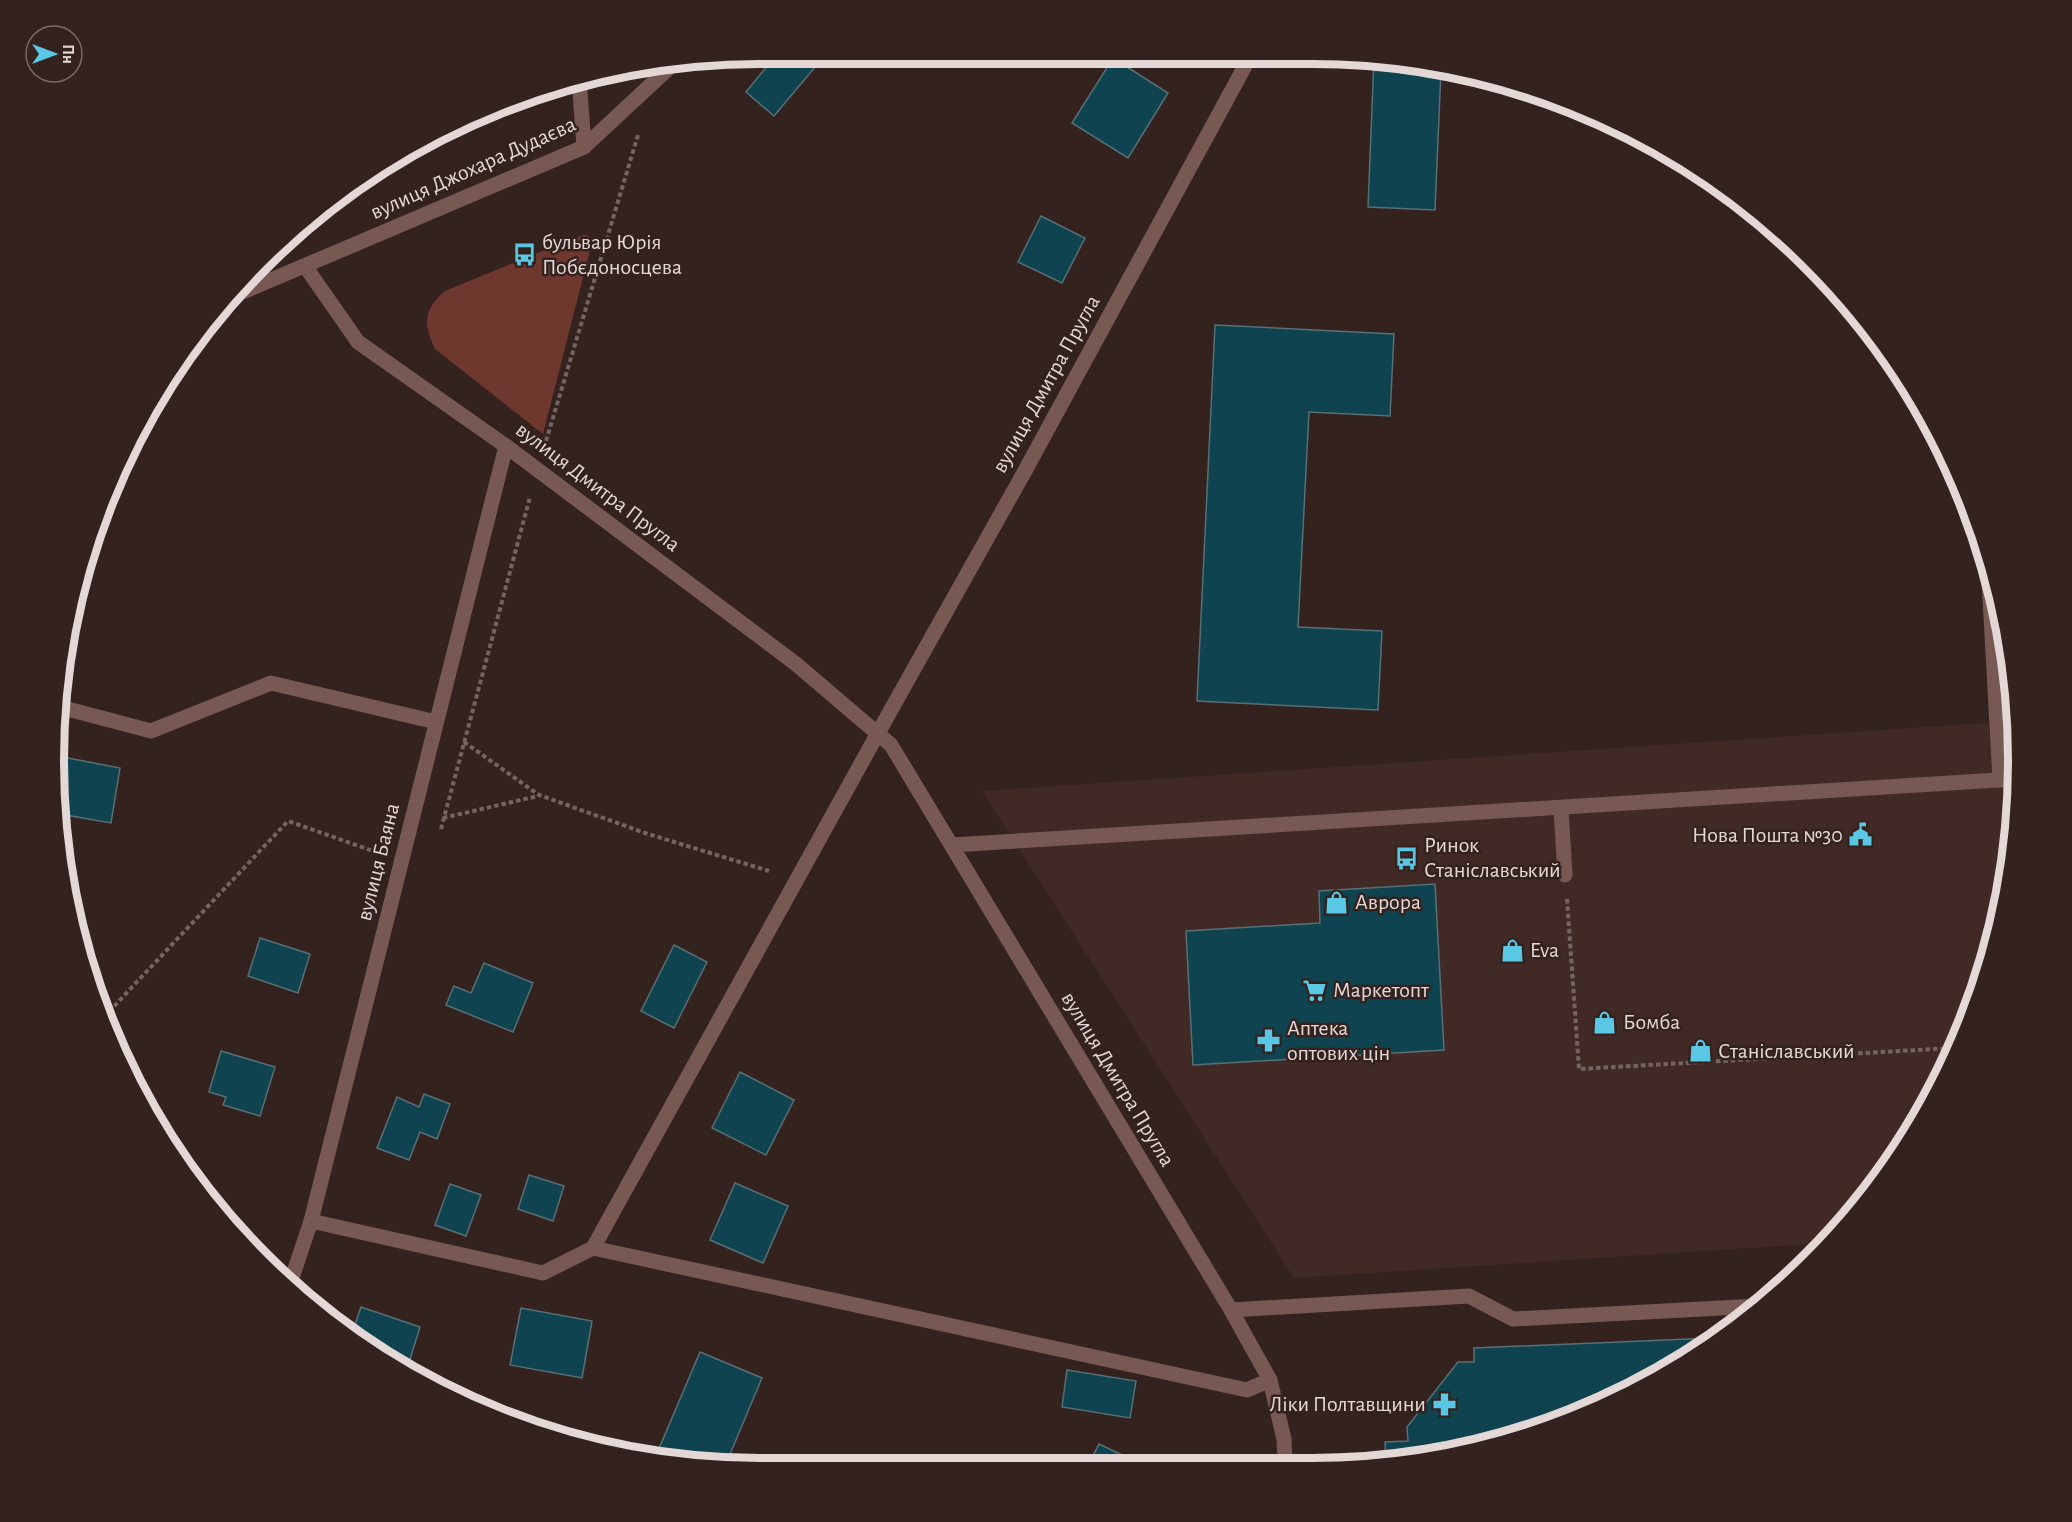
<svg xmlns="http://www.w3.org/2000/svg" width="2072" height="1522" font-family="'Alegreya Sans',sans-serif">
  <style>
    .built { fill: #412a26 }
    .green { fill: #6f382f }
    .building { fill: #0e434f; stroke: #596f76; stroke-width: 1.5 }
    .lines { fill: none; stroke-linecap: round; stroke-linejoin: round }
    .path { stroke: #746461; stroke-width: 4; stroke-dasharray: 4.5 3; stroke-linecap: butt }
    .service { stroke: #785853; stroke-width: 15 }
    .minor { stroke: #785853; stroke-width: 15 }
    .tertiary { stroke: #785853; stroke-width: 15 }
    .labels { text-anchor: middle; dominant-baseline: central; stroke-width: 5; stroke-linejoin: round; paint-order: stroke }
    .street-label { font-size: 22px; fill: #e4d8d6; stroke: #34221f }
    .poi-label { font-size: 22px; fill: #e4d8d6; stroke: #34221f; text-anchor: start }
    .rim { fill: none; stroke: #e4d8d6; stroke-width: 8 }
  </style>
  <rect width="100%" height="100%" fill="#34221f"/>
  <path class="built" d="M2016,721L2012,853L1981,988L1923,1114L1843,1227L1826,1243L1294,1278L982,791Z"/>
  <path class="green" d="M585,235L589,236V254L543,434L435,349C423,324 423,310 445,291L571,239Z"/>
  <g class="building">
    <path d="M777,54H826L774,116L746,92Z"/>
    <path d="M1113,58L1168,93L1128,158L1072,123Z"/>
    <path d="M1374,58L1441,69L1435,210L1368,207Z"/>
    <path d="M1041,216L1085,238L1062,283L1018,262Z"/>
    <path d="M1215,325L1394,334L1390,416L1309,412L1298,627L1382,631L1378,710L1197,701Z"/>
    <path d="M63,757L120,768L111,823L60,814V773Z"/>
    <path d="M1435,884L1444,1050L1193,1065L1186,931L1320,923L1319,891Z"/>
    <path d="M260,938L310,954L298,993L248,976Z"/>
    <path d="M674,945L707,962L674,1028L641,1011Z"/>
    <path d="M484,963L533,983L513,1032L446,1005L454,986L471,993Z"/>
    <path d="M221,1051L275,1067L260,1116L223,1105L226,1097L209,1092Z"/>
    <path d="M740,1072L794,1100L766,1155L712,1128Z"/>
    <path d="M424,1094L450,1104L437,1139L420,1132L409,1160L377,1148L397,1097L419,1107Z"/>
    <path d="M529,1175L564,1186L553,1221L518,1209Z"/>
    <path d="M735,1183L788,1206L763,1263L710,1240Z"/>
    <path d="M450,1184L481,1195L466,1236L435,1225Z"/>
    <path d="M361,1307L420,1327L406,1372L352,1333Z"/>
    <path d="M521,1308L592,1321L582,1378L510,1365Z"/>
    <path d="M1713,1338L1582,1414L1404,1462H1386L1385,1442L1408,1441L1407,1427L1458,1362H1474V1348Z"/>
    <path d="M700,1352L762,1378L725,1466H714L674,1459L658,1451Z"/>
    <path d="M1067,1370L1136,1381L1130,1418L1062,1407Z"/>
    <path d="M1099,1444L1141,1464H1089Z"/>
  </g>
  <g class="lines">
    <g class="path">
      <path d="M546,441L638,135"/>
      <path d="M464,742L539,795L648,834L769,871"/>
      <path d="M443,818L538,796"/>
      <path d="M441,829L530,497"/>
      <path d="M1567,899L1579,1069L1953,1048"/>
      <path d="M104,1017L288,821L376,852"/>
    </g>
    <g class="service">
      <path d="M579,78L584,147"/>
      <path d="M1988,562L2000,780"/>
      <path d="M60,707L151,731L271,683L436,722"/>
      <path d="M1561,808L1565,875"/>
      <path d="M952,845L2014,779"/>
      <path d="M311,1221L543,1273L593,1248L1247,1390L1270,1380"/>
      <path d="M593,1248L878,733"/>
      <path d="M1231,1310L1469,1296L1513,1319L1758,1306"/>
    </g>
    <g class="minor">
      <path d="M305,266L358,342L506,446L796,664L891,745L1231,1310L1270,1380L1284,1439L1285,1463"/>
      <path d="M878,733L1026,469L1251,55"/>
      <path d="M289,1287L311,1221L506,446"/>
    </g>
    <path class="tertiary" d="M232,292L245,291L584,147L671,66"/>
  </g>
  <defs>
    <symbol id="bus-bare" viewBox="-9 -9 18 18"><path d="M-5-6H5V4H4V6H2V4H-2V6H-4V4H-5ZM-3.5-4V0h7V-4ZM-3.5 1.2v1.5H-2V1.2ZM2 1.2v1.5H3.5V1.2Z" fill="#5ac8e5" stroke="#34221f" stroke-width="2.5" paint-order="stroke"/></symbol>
    <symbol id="civic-bare" viewBox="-9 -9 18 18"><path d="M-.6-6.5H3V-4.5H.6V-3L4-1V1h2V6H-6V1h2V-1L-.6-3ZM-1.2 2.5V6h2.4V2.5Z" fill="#5ac8e5" stroke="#34221f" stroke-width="2.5" paint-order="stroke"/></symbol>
    <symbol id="shop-bare" viewBox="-9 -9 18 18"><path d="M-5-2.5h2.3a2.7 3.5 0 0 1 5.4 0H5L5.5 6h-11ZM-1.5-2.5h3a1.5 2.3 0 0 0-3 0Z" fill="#5ac8e5" stroke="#34221f" stroke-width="2.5" paint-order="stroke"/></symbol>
    <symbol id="supermarket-bare" viewBox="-9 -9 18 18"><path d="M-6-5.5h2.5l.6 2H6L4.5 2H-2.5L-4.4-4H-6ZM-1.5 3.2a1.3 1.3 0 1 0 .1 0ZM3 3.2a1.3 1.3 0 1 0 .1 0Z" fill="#5ac8e5" stroke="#34221f" stroke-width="2.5" paint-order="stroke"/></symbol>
    <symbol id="pharmacy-bare" viewBox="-9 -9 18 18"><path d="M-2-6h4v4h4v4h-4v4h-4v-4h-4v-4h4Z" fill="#5ac8e5" stroke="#34221f" stroke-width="2.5" paint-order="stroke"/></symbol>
  </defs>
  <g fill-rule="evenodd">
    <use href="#bus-bare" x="508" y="238" width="33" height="33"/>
    <use href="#civic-bare" x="1844" y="818" width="33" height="33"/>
    <use href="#bus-bare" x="1390" y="842" width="33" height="33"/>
    <use href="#shop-bare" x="1320" y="886" width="33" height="33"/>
    <use href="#shop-bare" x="1496" y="934" width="33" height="33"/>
    <use href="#supermarket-bare" x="1298" y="974" width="33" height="33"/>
    <use href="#shop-bare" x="1588" y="1006" width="33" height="33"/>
    <use href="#pharmacy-bare" x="1252" y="1024" width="33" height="33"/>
    <use href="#shop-bare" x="1684" y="1034" width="33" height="33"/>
    <use href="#pharmacy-bare" x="1428" y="1388" width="33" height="33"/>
  </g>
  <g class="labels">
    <g class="street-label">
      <text transform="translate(473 168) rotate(-24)">вулиця Джохара Дудаєва</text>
      <text transform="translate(1046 384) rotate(-61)">вулиця Дмитра Пругла</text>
      <text transform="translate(598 487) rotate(37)">вулиця Дмитра Пругла</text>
      <text transform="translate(378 862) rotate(-76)">вулиця Баяна</text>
      <text transform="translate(1118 1079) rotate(59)">вулиця Дмитра Пругла</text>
    </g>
    <g class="poi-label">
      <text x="542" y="242">бульвар Юрія<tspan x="542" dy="25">Побєдоносцева</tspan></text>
      <text x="1843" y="835" text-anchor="end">Нова Пошта №30</text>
      <text x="1424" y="845">Ринок<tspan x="1424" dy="25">Станіславський</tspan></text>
      <text x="1355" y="902">Аврора</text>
      <text x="1530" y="950">Eva</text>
      <text x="1333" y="990">Маркетопт</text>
      <text x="1623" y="1022">Бомба</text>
      <text x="1287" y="1028">Аптека<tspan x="1287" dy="25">оптових цін</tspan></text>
      <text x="1718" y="1051">Станіславський</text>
      <text x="1426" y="1404" text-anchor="end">Ліки Полтавщини</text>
    </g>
  </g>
  <path d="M0 0H2072V1522H0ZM760 64H1312A696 696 0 0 1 2008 760V762A696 696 0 0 1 1312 1458H760A696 696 0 0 1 64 762V760A696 696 0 0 1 760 64Z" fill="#34221f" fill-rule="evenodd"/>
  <path class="rim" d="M760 64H1312A696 696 0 0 1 2008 760V762A696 696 0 0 1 1312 1458H760A696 696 0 0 1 64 762V760A696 696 0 0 1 760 64Z"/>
  <g transform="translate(54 54) rotate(90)"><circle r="28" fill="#34221f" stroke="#7a6b68" stroke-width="1.5"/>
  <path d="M0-4.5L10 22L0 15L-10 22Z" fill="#5ac8e5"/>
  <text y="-9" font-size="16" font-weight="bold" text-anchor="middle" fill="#e4d8d6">Пн</text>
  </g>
</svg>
